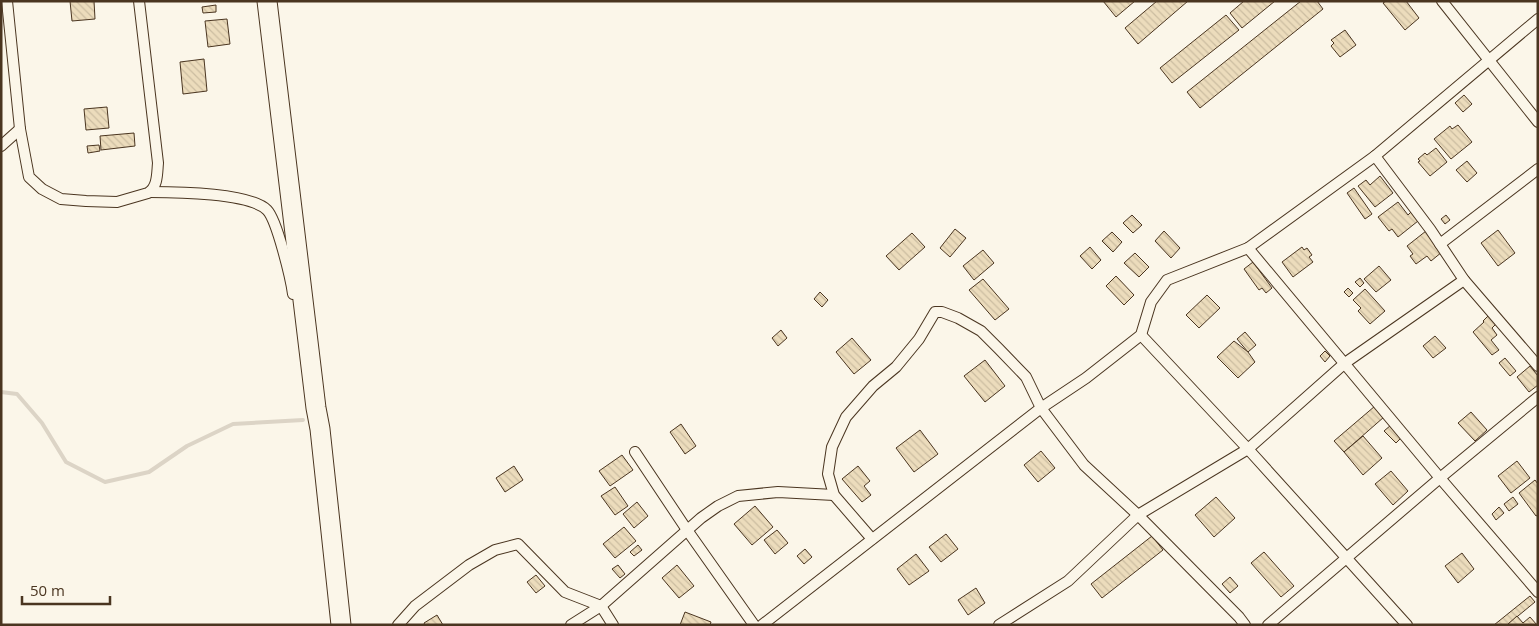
<svg xmlns="http://www.w3.org/2000/svg" width="1539" height="626" font-family="'Open Sans',sans-serif">
  <style>
    .lines { fill: none; stroke-linecap: round; stroke-linejoin: round }
    .stream { stroke: #dcd4c6; stroke-width: 4 }
    .building { fill: url(#building-back-hatch); stroke: #4a3520 }
    .street-casing { stroke: #4a3520; stroke-width: 12 }
    .highway-casing { stroke: #4a3520; stroke-width: 21 }
    .street { stroke: #fbf6e9; stroke-width: 10 }
    .highway { stroke: #fbf6e9; stroke-width: 19 }
  </style>
  <defs>
    <pattern id="building-back-hatch" width="6" height="6" patternUnits="userSpaceOnUse" patternTransform="scale(1.25)"><rect width="6" height="6" fill="#ecdcbc"/><path d="M-1 5l2 2M0 0l6 6M5-1l2 2" fill="none" stroke="#ccbda1"/></pattern>
  </defs>
  <rect width="100%" height="100%" fill="#fbf6e9"/>
  <g class="lines">
    <path class="stream" d="M1,392L17,394L42,423L66,462L105,482L149,472L187,446L233,424L303,420"/>
  </g>
  <g class="building">
    <path d="M70,1H94L95,19L72,21Z"/>
    <path d="M1103,1H1135L1116,17Z"/>
    <path d="M1157,1H1188L1138,44L1125,28Z"/>
    <path d="M1244,1H1275L1242,28L1230,13Z"/>
    <path d="M1301,1H1317L1323,9L1200,108L1187,92Z"/>
    <path d="M1386,1H1406L1419,18L1405,30L1383,3Z"/>
    <path d="M216,5V12L203,13L202,7Z"/>
    <path d="M1226,15L1239,30L1172,83L1160,68Z"/>
    <path d="M227,19L230,44L208,47L205,21Z"/>
    <path d="M1345,30L1356,45L1340,57L1331,46L1334,43L1331,40Z"/>
    <path d="M204,59L207,91L183,94L180,62Z"/>
    <path d="M1464,95L1472,104L1463,112L1455,103Z"/>
    <path d="M107,107L109,128L86,130L84,109Z"/>
    <path d="M1458,125L1472,142L1451,159L1434,139L1450,126L1452,129Z"/>
    <path d="M134,133L135,146L101,150L100,136Z"/>
    <path d="M99,145L100,151L88,153L87,146Z"/>
    <path d="M1436,148L1447,162L1430,176L1418,162L1420,161L1418,159L1425,153L1427,155Z"/>
    <path d="M1467,161L1477,173L1467,182L1456,170Z"/>
    <path d="M1380,176L1393,193L1375,207L1358,186L1366,180L1370,185Z"/>
    <path d="M1354,188L1372,214L1365,219L1347,193Z"/>
    <path d="M1398,202L1408,215L1411,212L1418,221L1398,237L1392,229L1389,231L1378,217Z"/>
    <path d="M1132,215L1142,225L1133,233L1123,223Z"/>
    <path d="M1446,215L1450,220L1445,224L1441,219Z"/>
    <path d="M955,229L966,238L950,257L940,248Z"/>
    <path d="M1498,230L1515,253L1498,266L1481,243Z"/>
    <path d="M1164,231L1180,248L1171,258L1155,241Z"/>
    <path d="M1426,231L1442,252L1431,261L1427,256L1416,264L1410,256L1413,254L1407,246Z"/>
    <path d="M1112,232L1122,242L1113,252L1102,241Z"/>
    <path d="M912,233L925,247L899,270L886,256Z"/>
    <path d="M1090,247L1101,260L1092,269L1080,256Z"/>
    <path d="M1302,247L1304,250L1307,248L1312,255L1309,257L1313,262L1293,277L1282,262Z"/>
    <path d="M983,250L994,263L974,280L963,266Z"/>
    <path d="M1135,253L1149,267L1139,277L1124,263Z"/>
    <path d="M1253,262L1272,288L1266,293L1262,288L1259,290L1244,269Z"/>
    <path d="M1379,266L1391,280L1376,292L1364,279Z"/>
    <path d="M1116,276L1134,295L1124,305L1106,286Z"/>
    <path d="M1360,278L1364,283L1360,287L1355,282Z"/>
    <path d="M983,279L1009,309L995,320L969,290Z"/>
    <path d="M1348,288L1353,293L1349,297L1344,292Z"/>
    <path d="M1365,289L1385,311L1370,324L1358,311L1361,308L1353,300Z"/>
    <path d="M820,292L828,300L822,307L814,299Z"/>
    <path d="M1207,295L1220,308L1199,328L1186,315Z"/>
    <path d="M1489,315L1496,324L1492,328L1497,335L1491,340L1499,350L1492,355L1473,332L1484,322L1483,321Z"/>
    <path d="M781,330L787,338L778,346L772,338Z"/>
    <path d="M1245,332L1256,345L1248,352L1237,339Z"/>
    <path d="M1435,336L1446,348L1433,358L1423,346Z"/>
    <path d="M852,338L871,360L854,374L836,352Z"/>
    <path d="M1234,341L1248,352L1255,362L1238,378L1217,357Z"/>
    <path d="M1325,351L1330,356L1325,362L1320,356Z"/>
    <path d="M1505,358L1516,371L1510,376L1499,363Z"/>
    <path d="M985,360L1005,386L985,402L964,376Z"/>
    <path d="M1530,366L1538,376V385L1529,392L1517,377Z"/>
    <path d="M1375,406L1384,417L1344,452L1334,441Z"/>
    <path d="M1471,412L1487,430L1475,441L1458,423Z"/>
    <path d="M681,424L696,446L685,454L670,432Z"/>
    <path d="M1391,425L1402,437L1396,443L1384,431Z"/>
    <path d="M920,430L938,454L914,472L896,448Z"/>
    <path d="M1363,436L1382,458L1363,475L1344,452Z"/>
    <path d="M1041,451L1055,468L1038,482L1024,465Z"/>
    <path d="M622,455L633,470L610,486L599,471Z"/>
    <path d="M1517,461L1530,478L1511,493L1498,476Z"/>
    <path d="M514,466L523,480L505,492L496,478Z"/>
    <path d="M858,466L870,481L864,486L871,495L862,502L842,479Z"/>
    <path d="M1391,471L1408,491L1393,505L1375,484Z"/>
    <path d="M1535,480L1538,484V515L1536,516L1519,493Z"/>
    <path d="M615,487L628,506L615,515L601,496Z"/>
    <path d="M1216,497L1235,518L1214,537L1195,515Z"/>
    <path d="M1513,497L1518,504L1509,511L1504,504Z"/>
    <path d="M637,502L648,516L634,528L623,514Z"/>
    <path d="M755,506L773,527L752,545L734,524Z"/>
    <path d="M1499,507L1504,513L1496,520L1492,514Z"/>
    <path d="M624,527L636,541L615,558L603,544Z"/>
    <path d="M777,530L788,543L775,554L764,540Z"/>
    <path d="M946,534L958,549L941,562L929,547Z"/>
    <path d="M1152,536L1163,550L1102,598L1091,584Z"/>
    <path d="M638,545L642,550L634,556L630,552Z"/>
    <path d="M805,549L812,557L804,564L797,556Z"/>
    <path d="M1264,552L1294,586L1281,597L1251,563Z"/>
    <path d="M1462,553L1474,569L1458,583L1445,566Z"/>
    <path d="M916,554L929,571L909,585L897,569Z"/>
    <path d="M618,565L625,574L620,578L612,569Z"/>
    <path d="M677,565L694,586L679,598L662,578Z"/>
    <path d="M536,575L545,586L536,593L527,582Z"/>
    <path d="M1230,577L1238,586L1230,593L1222,584Z"/>
    <path d="M976,588L985,603L968,615L958,600Z"/>
    <path d="M1530,596L1535,602L1507,625H1494Z"/>
    <path d="M685,612L711,622L710,625H680Z"/>
    <path d="M437,615L443,625H425L424,623Z"/>
    <path d="M1517,616L1523,623L1530,617L1537,625H1507Z"/>
  </g>
  <g class="lines">
    <defs>
      <g id="street">
        <path d="M7,1L20,129L29,177L42,189L61,199L86,201L117,202L148,193C158,187 157,173 158,163L139,1"/>
        <path d="M1442,1L1538,122"/>
        <path d="M1,146L20,129"/>
        <path d="M1375,156L1430,229L1464,280L1538,366"/>
        <path d="M150,192C175,192 250,193 267,210C277,220 291,279 293,294"/>
        <path d="M1440,244L1538,169"/>
        <path d="M1248,248L1440,478L1538,592"/>
        <path d="M1141,335L1248,449L1407,625"/>
        <path d="M635,452L687,530L754,625"/>
        <path d="M872,539L834,495L828,474L832,447L846,417L873,386L896,367L919,339L935,312H942L958,318L981,331L999,349L1026,377L1041,408L1084,465L1138,515L1239,617L1245,625"/>
        <path d="M398,625L415,606L469,565L495,550L518,544L565,592L601,606L613,625"/>
        <path d="M571,625L601,606L701,518L718,506L738,496L778,492L834,495"/>
        <path d="M762,625L1041,408L1086,378L1141,335L1151,302L1167,280L1248,248L1375,156L1538,19"/>
        <path d="M999,625L1068,581L1138,515L1248,449L1345,363L1464,280"/>
        <path d="M1268,625L1440,478L1538,397"/>
      </g>
      <path id="highway" d="M267,1L316,408L320,429L341,625"/>
    </defs>
    <use href="#street" class="street-casing"/>
    <use href="#highway" class="highway-casing"/>
    <use href="#street" class="street"/>
    <use href="#highway" class="highway"/>
  </g>
  <rect width="1539" height="626" fill="none" stroke="#4a3520" stroke-width="5"/>
  <path d="M22 596v8h88v-8" fill="none" stroke="#4a3520" stroke-width="2.5"/>
  <text x="30" y="596" font-size="15" fill="#4a3520" stroke="#fbf6e9" stroke-width="4" paint-order="stroke">50 m</text>
</svg>
